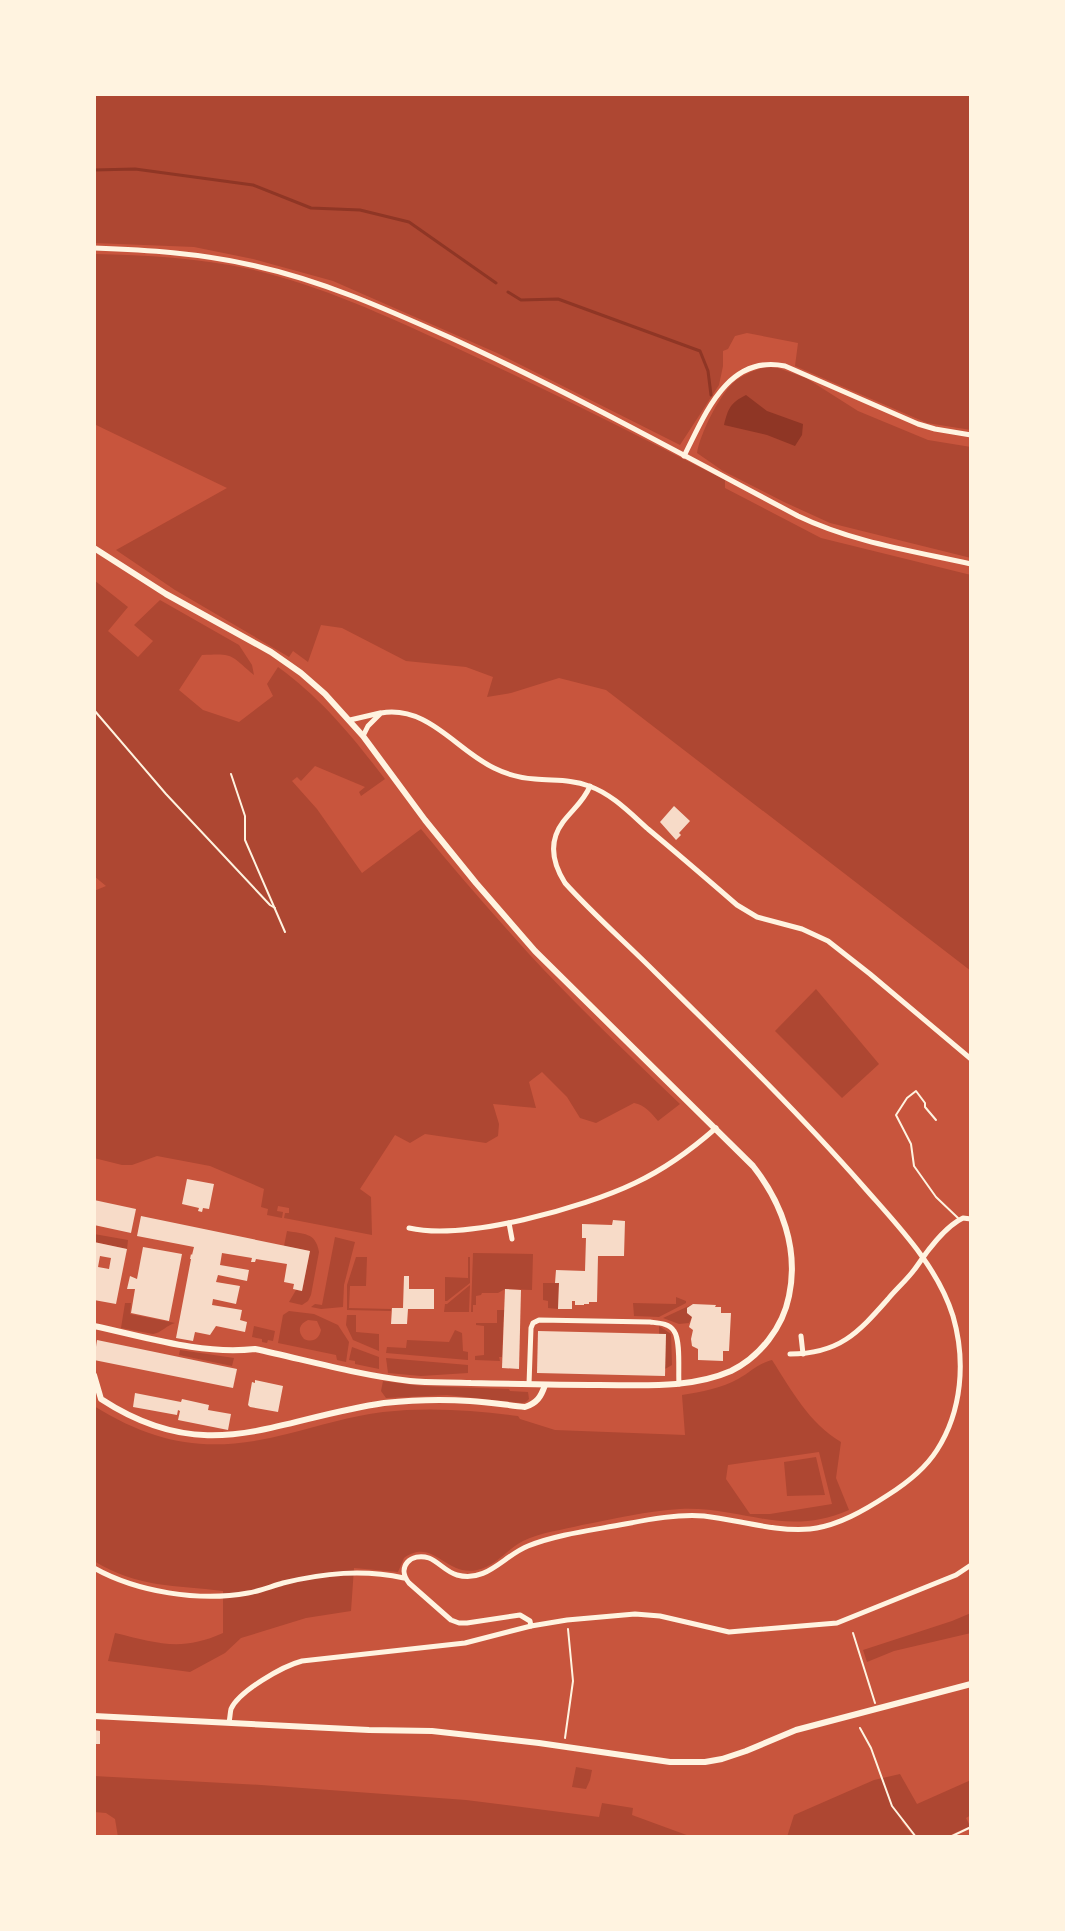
<svg xmlns="http://www.w3.org/2000/svg" width="1065" height="1931" font-family="'Titillium Web',sans-serif">
  <style>
    .green { fill: #ae4732; fill-rule: evenodd }
    .water { fill: #8f3625 }
    .lines { fill: none; stroke-linecap: round; stroke-linejoin: round }
    .stream { stroke: #8f3625; stroke-width: 3 }
    .building { fill: #f7dbc8; fill-rule: evenodd }
    .path { stroke: #fff3e0; stroke-width: 2 }
    .service { stroke: #fff3e0; stroke-width: 2 }
    .minor { stroke: #fff3e0; stroke-width: 5 }
    .tertiary { stroke: #fff3e0; stroke-width: 6 }
  </style>
  <rect width="100%" height="100%" fill="#c8553d"/>
  <g class="green">
    <path d="M94,94H971V430L927,423L795,366L798,343L747,333L735,336L728,349L723,351V366L719,385L680,445L497,353L333,281L253,259L194,247L94,243Z"/>
    <path d="M94,254C146,255 199,258 250,269C320,285 384,315 448,344C542,387 634,434 725,480V488L821,538L971,575V971L606,690L559,678L511,693L487,697L493,677L466,667L406,661L342,628L321,625L308,662L293,651L289,657L175,590L116,550L227,488L94,424Z"/>
    <path d="M768,367L778,368L806,378L858,411L928,440L971,447V558L830,523L784,502L723,471L697,453C700,434 719,396 733,383C742,375 756,369 768,367Z"/>
    <path d="M94,580L128,607L108,631L138,657L153,641L134,625L160,600L239,645L252,665L254,675C230,655 235,653 202,655L179,690L203,710L239,722L273,696L267,684L278,667C322,699 352,736 385,779L361,796L359,792L365,787L315,766L301,781L297,777L292,781L317,809L362,873L421,829C456,872 492,913 529,954C577,1006 629,1055 680,1104L658,1121C651,1113 645,1105 634,1103L596,1123L580,1118L567,1097L542,1072L529,1082L536,1108L493,1104L499,1124L498,1136L486,1143L425,1134L410,1143L395,1135L360,1189L371,1197L372,1235L284,1218L285,1213H289V1208L278,1206L277,1211L283,1212L282,1218L267,1215L268,1209L261,1207L264,1189L210,1166L157,1156L132,1165H122L94,1158V891L106,886L94,876Z"/>
    <path d="M816,989L879,1064L842,1098L775,1031Z"/>
    <path d="M287,1231C303,1234 316,1232 319,1252L311,1295L308,1301L302,1305L289,1302L296,1290L302,1291L310,1251L284,1246Z"/>
    <path d="M94,1234L128,1240L127,1249L94,1242Z"/>
    <path d="M335,1237L355,1242L344,1285L343,1307L321,1309L311,1307L315,1304L322,1305Z"/>
    <path d="M473,1253L533,1254L532,1290L505,1289L498,1293H482L481,1295L476,1296V1305H473V1312H471Z"/>
    <path d="M356,1257H367L366,1286H350L349,1308L391,1309V1311L347,1310V1285Z"/>
    <path d="M468,1257H470V1283L447,1301H445V1277L468,1278Z"/>
    <path d="M543,1283H559L558,1309L548,1308V1301L543,1300Z"/>
    <path d="M470,1285L469,1312H444L445,1304H447Z"/>
    <path d="M676,1297L686,1301V1303L659,1317L634,1316L633,1303L676,1304Z"/>
    <path d="M125,1303H131L130,1314L175,1323C167,1325 161,1333 153,1334L121,1328Z"/>
    <path d="M693,1304L687,1308V1313L692,1317L689,1323L679,1324L663,1318Z"/>
    <path d="M497,1310H504L502,1357H499L500,1361L475,1360V1356L484,1355V1326L476,1325V1323H497Z"/>
    <path d="M289,1311L314,1314L338,1325L349,1342L346,1362L337,1360L336,1355L278,1343L283,1315ZM308,1320L317,1321L321,1330C319,1339 313,1343 304,1339C297,1331 299,1324 308,1320Z"/>
    <path d="M347,1315H356V1332L379,1334V1351L353,1340L346,1325Z"/>
    <path d="M254,1326L275,1331L273,1341L268,1340L267,1343L262,1342V1339L252,1337Z"/>
    <path d="M659,1326L671,1334L672,1365L665,1369L666,1334H659Z"/>
    <path d="M455,1330L462,1333L463,1351L468,1352V1360L386,1353L387,1347L406,1348L407,1340L449,1342Z"/>
    <path d="M352,1347L379,1357V1369L355,1364V1361L349,1360Z"/>
    <path d="M180,1350L234,1358L232,1366L179,1355Z"/>
    <path d="M386,1358L468,1365V1373L421,1376L388,1373Z"/>
    <path d="M772,1360C792,1391 809,1423 841,1442L836,1478L849,1510C785,1538 742,1506 680,1509C647,1511 614,1519 582,1525C563,1530 541,1532 523,1541C507,1549 495,1567 477,1570C445,1577 434,1537 404,1558L398,1572L354,1568L351,1611L306,1618L241,1638L225,1653L190,1672L108,1661L115,1633C157,1643 181,1652 223,1633V1591C175,1585 138,1588 94,1561V1406C160,1447 213,1453 287,1434C319,1426 351,1416 383,1412C428,1407 473,1410 518,1416L520,1419L555,1430L685,1435L682,1395C702,1392 721,1388 738,1379C751,1372 757,1364 772,1360ZM819,1452L832,1504L770,1514H750L726,1479L728,1465Z"/>
    <path d="M383,1381L421,1386L509,1389L510,1391L528,1392L529,1399L526,1402L522,1403L447,1395L386,1398L381,1391Z"/>
    <path d="M816,1457L825,1495L787,1496L784,1462Z"/>
    <path d="M971,1613V1633L894,1651L867,1662L863,1650L952,1621Z"/>
    <path d="M576,1767L592,1770L590,1780L586,1789L572,1787Z"/>
    <path d="M900,1774L917,1804L971,1780V1815L966,1818L970,1826L946,1837H917L903,1819L901,1821L914,1837H787L794,1815L874,1780Z"/>
    <path d="M94,1776L261,1785L466,1800L599,1817L602,1803L633,1808L632,1815L692,1837H118L115,1819L106,1813L94,1812Z"/>
  </g>
  <path class="water" d="M746,395L767,411L803,424L802,435L795,446L767,435L724,425C728,409 730,403 746,395Z"/>
  <g class="lines">
    <g class="stream">
      <path d="M94,170L135,169L253,185L311,208L360,210L409,222L496,283"/>
      <path d="M508,292L521,300L558,299L700,351L708,371L711,395"/>
    </g>
  </g>
  <g class="building">
    <path d="M674,806L690,821L679,833L681,835L676,840L660,822Z"/>
    <path d="M187,1179L214,1184L209,1209L203,1208L202,1212L198,1211L199,1208L182,1204Z"/>
    <path d="M94,1200L136,1209L131,1233L94,1225Z"/>
    <path d="M141,1216L310,1251L302,1291L293,1289L294,1284L284,1282L287,1264L256,1259L255,1262H251L252,1258L222,1253L220,1265L249,1270L247,1281L218,1275L216,1282L240,1286L236,1304L213,1299L212,1305L242,1310L240,1320L247,1322L245,1332L216,1326L210,1335L195,1332L193,1341L176,1338L191,1259H190L191,1254L192,1255L194,1247L137,1236Z"/>
    <path d="M613,1220L625,1221L624,1256H598L597,1302H589V1304H584V1305H575V1301H572V1309H558L559,1283H555L556,1270L585,1271L586,1238H582V1224L612,1225Z"/>
    <path d="M94,1242L127,1249L116,1304L94,1300ZM100,1256L111,1258L109,1269L98,1267Z"/>
    <path d="M143,1247L182,1254L169,1321L131,1313L135,1289H127L130,1276L137,1279Z"/>
    <path d="M404,1276H409V1289H434V1309H408L407,1324H391L392,1308H403Z"/>
    <path d="M505,1289L521,1290L519,1369L502,1368Z"/>
    <path d="M693,1304L716,1305L715,1307H721V1313H731L729,1351H723V1361L698,1360V1349L692,1346L691,1339L693,1330L689,1327L692,1317L687,1313V1308Z"/>
    <path d="M538,1331L666,1334L665,1376L537,1373Z"/>
    <path d="M97,1340L237,1369L233,1388L94,1360Z"/>
    <path d="M255,1380L283,1386L278,1412L250,1407L248,1405L252,1382L255,1383Z"/>
    <path d="M135,1393L181,1402L182,1399L209,1405L208,1410L231,1414L228,1430L178,1420L180,1411L178,1410L177,1415L133,1407Z"/>
    <path d="M94,1730L100,1731V1744H94Z"/>
  </g>
  <g class="lines">
    <g class="path">
      <path d="M853,1633L875,1703"/>
      <path d="M860,1728L871,1748L892,1806L916,1837"/>
      <path d="M565,1738L573,1681L568,1629"/>
      <path d="M950,1837L969,1828L971,1831"/>
    </g>
    <g class="service">
      <path d="M94,710L166,794L270,905L275,908"/>
      <path d="M231,774L245,816V840L285,932"/>
      <path d="M936,1120L925,1107V1103L916,1091L907,1098L896,1115L911,1144L914,1166L936,1197L958,1218"/>
    </g>
    <g class="minor">
      <path d="M94,248C147,250 199,253 251,265C321,280 386,309 451,338C569,392 683,455 798,516C852,542 913,551 971,564"/>
      <path d="M684,456C705,415 727,354 785,366L918,424L935,429L971,435"/>
      <path d="M350,720L380,713"/>
      <path d="M363,736L368,726L381,713C428,705 456,750 494,768C506,774 521,778 535,779C553,781 571,779 589,786C612,794 630,813 648,829C678,854 707,879 737,905L757,917L802,929L828,941L870,974L971,1059"/>
      <path d="M509,1223L512,1239"/>
      <path d="M409,1228C465,1241 583,1208 635,1183C665,1169 691,1150 716,1128"/>
      <path d="M801,1336L803,1354"/>
      <path d="M790,1354C839,1354 858,1333 888,1299C897,1288 909,1278 917,1266C927,1251 946,1226 963,1218L971,1219"/>
      <path d="M529,1384L531,1328L533,1323L539,1320L650,1322C658,1323 669,1323 674,1331C681,1341 678,1371 679,1384"/>
      <path d="M94,1568C137,1592 199,1602 248,1593C260,1591 272,1586 283,1583C324,1573 363,1569 404,1578"/>
      <path d="M531,1626L530,1621L520,1615L467,1623H459L451,1620L409,1583C396,1567 411,1552 429,1558C439,1562 446,1572 457,1575C487,1583 503,1556 528,1546C558,1534 594,1530 625,1524C651,1519 678,1514 704,1516C739,1520 775,1532 810,1529C838,1526 865,1510 888,1495C907,1483 925,1469 937,1450C962,1411 966,1361 953,1316C937,1265 897,1225 863,1186C797,1111 726,1042 655,972C625,942 593,914 565,883C553,864 548,842 563,822C573,809 584,801 590,786"/>
      <path d="M229,1722C230,1719 230,1713 231,1709C239,1691 283,1666 302,1661L465,1643L531,1626L567,1620L635,1614L660,1616L729,1632L837,1623L956,1575L971,1565"/>
    </g>
    <g class="tertiary">
      <path d="M94,548L166,594L271,652L301,673L325,694L363,736L425,820L476,883L535,951L753,1166C782,1203 799,1249 789,1296C783,1327 760,1357 731,1371C690,1389 642,1385 599,1385C556,1385 513,1384 471,1383C450,1382 430,1383 410,1381C358,1375 306,1360 255,1349C201,1355 146,1337 94,1326"/>
      <path d="M94,1375L101,1399C208,1469 274,1419 384,1403C412,1400 442,1399 470,1401C488,1402 506,1405 525,1407C537,1403 541,1397 545,1385"/>
      <path d="M94,1716L369,1730L432,1731L539,1743L670,1762H705L722,1759L746,1751L796,1730L971,1684"/>
    </g>
  </g>
  <rect width="1065" height="1931" fill="none" stroke="#fff3e0" stroke-width="192"/>
</svg>
